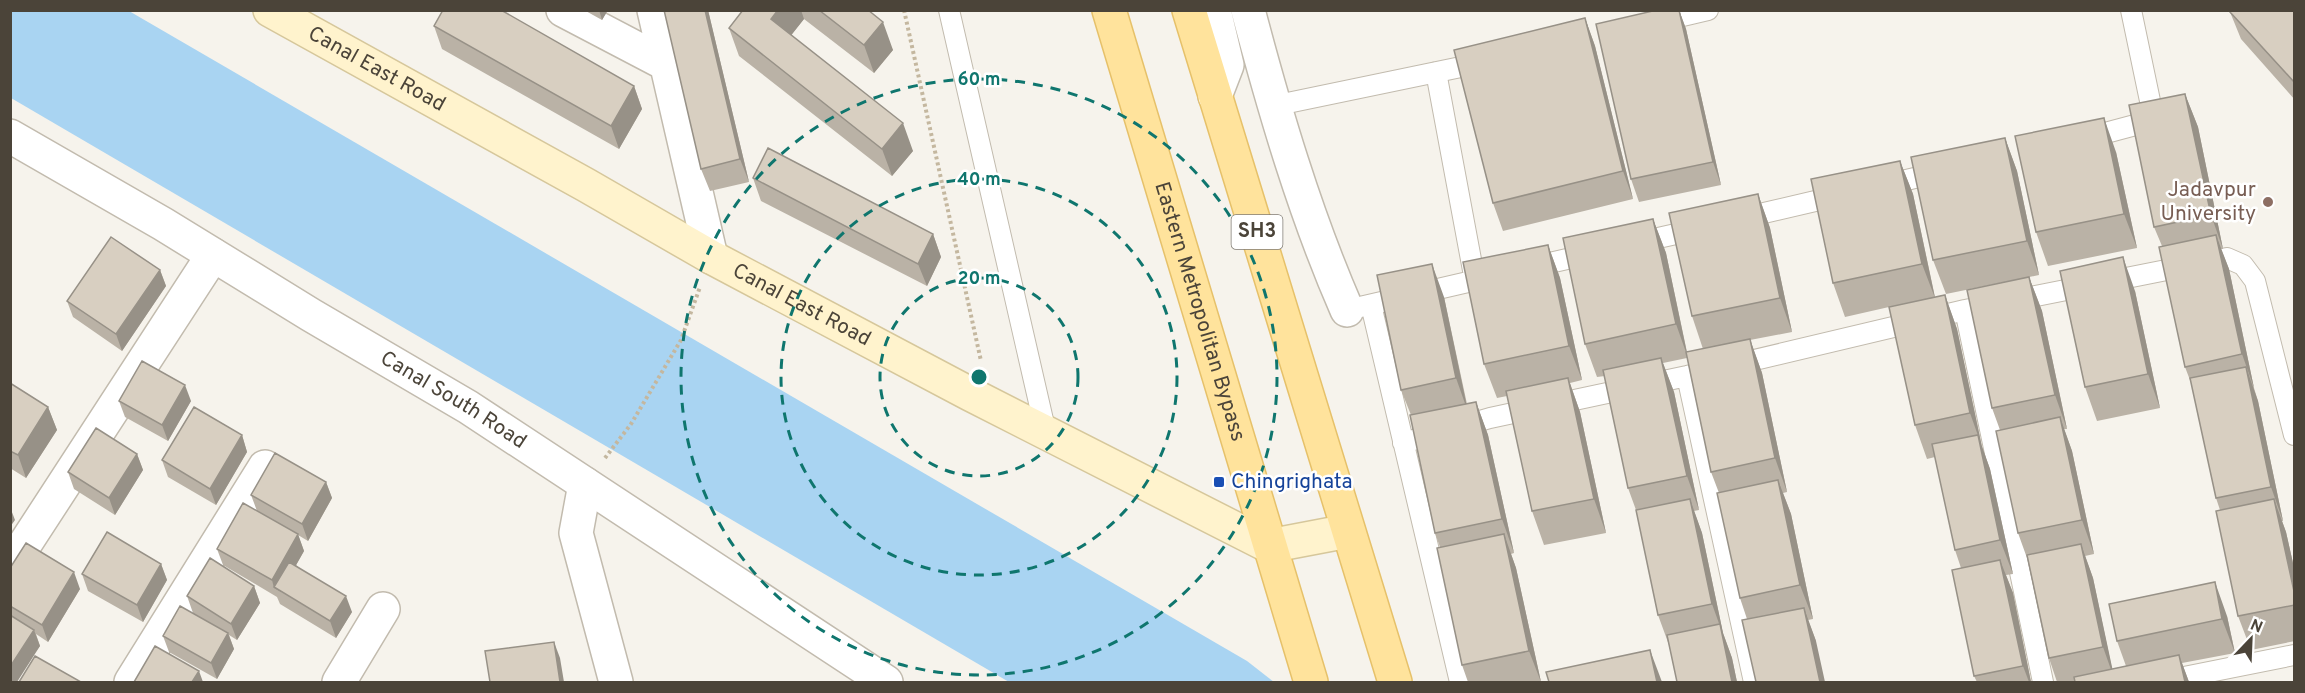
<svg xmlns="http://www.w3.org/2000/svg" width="2305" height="693" viewBox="0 0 2305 693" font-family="Overpass,sans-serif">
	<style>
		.water { fill: #a9d4f2 }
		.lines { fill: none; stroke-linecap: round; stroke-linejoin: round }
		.service-casing { stroke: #c2bbae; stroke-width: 22 }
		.minor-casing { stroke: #c2bbae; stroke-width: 36 }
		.tertiary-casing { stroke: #c2bbae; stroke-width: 36 }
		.secondary-casing { stroke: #d6c79b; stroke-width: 36 }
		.primary-casing { stroke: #e6c16a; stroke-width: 36 }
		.path { stroke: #c4b79f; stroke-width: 4; stroke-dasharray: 3 3; stroke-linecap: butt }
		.service { stroke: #fff; stroke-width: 20 }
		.minor { stroke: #fff; stroke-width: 33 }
		.tertiary { stroke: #fff; stroke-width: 33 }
		.secondary { stroke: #fff3cd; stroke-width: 33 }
		.primary { stroke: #ffe39c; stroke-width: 33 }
		.wall { fill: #bab2a6 }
		.shaded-wall { fill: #979187 }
		.building { fill: #d8cfc1; stroke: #979187; stroke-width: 1.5 }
		.ring { fill: none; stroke: #0f766e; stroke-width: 3; stroke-dasharray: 10 8 }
		.education-dot { fill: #8d6e63; stroke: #fff; stroke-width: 2 }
		.transit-dot { fill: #1a4fb4; stroke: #fff; stroke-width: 2 }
		.labels { text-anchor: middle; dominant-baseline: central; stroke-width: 5; stroke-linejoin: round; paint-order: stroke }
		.shield { fill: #fff; stroke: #817c74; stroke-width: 1.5 }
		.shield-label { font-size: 20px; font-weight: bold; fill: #4b4439 }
		.street-label { font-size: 21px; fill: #4b4439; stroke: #fff }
		.education-label { font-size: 21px; fill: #785e54; stroke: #fff; text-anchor: end }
		.transit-label { font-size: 21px; fill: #164399; stroke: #fff; text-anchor: start }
		.centre { fill: #0f766e; stroke: #fff; stroke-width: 3 }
		.ring-label { font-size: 18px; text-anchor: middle; font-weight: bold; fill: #0f766e; stroke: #fff; stroke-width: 5; stroke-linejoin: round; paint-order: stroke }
	</style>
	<rect width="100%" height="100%" fill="#f6f3ec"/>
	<path class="water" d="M11,10l118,1 1118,650 27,21h-265l-998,-584z"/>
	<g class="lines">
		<g class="service-casing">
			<path id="service" d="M949,10l97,423
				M1657,22l51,-12
				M1436,72l39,209
				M1273,106l212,-44
				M2083,139l71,-19 -23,-110
				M1881,186l59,-14
				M1738,219l103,-24
				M1636,243l62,-14
				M1528,268l65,-15
				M1371,305l89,377
				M1347,310l147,-34
				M1965,310l78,372
				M1687,376l67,306
				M1403,443l87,-25 197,-42 278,-66 262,-52 16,7 12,16 39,154
				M2159,682l135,-27"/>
		</g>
		<g class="minor-casing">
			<path id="minor" d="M563,10l105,55
				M654,10l57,247
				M1214,10l13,55 -12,31
				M1248,10c27,102 57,204 99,300
				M585,484l-9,49 40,149
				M10,567l203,-312
				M131,682l134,-215
				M339,682l44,-73"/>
		</g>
		<g class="tertiary-casing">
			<g id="tertiary">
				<path id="s1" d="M10,136l153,88 148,91 157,92 418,275"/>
			</g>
		</g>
		<g class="secondary-casing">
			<g id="secondary">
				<path id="s2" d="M270,10l316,175 125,72 259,137 299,152 79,-15"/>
			</g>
		</g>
		<g class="primary-casing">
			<g id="primary">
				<path id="s3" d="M1109,10l202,672"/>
				<path d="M1189,10l206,672"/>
			</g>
		</g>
		<path class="path" d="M904,10l77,351
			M605,458l26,-34 50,-84 19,-53"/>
		<use href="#service" class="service"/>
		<use href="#minor" class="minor"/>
		<use href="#tertiary" class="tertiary"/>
		<use href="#secondary" class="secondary"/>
		<use href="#primary" class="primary"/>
	</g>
	<path class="wall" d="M584,10h24l-6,10z
		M664,10h44l41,172 -39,9 -9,-22z
		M743,10h125l25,40 -19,23 -70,-54 -13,16 122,116 -21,25 -153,-120 -10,-28z
		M1657,10h22l7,19 35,156 -82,17 -8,-23z
		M2295,10v90l-54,-61 -11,-27z
		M1585,18l10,28 38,153 -130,32 -10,-28z
		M434,26l200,60 8,23 -23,40 -177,-100z
		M2185,94l13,33 25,122h-2l8,20 25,119 4,13 25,120h-1l4,11 9,40v69l-44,9 -13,-34 -18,-106 -4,-12 -23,-110 -8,-21 -23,-121 -8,-19z
		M2005,138l12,33 22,104 -93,19 -13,-34z
		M2116,152l21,96 -89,18 -12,-34z
		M1900,161l13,33 22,103 10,-2 12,34 25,118 8,22 23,105 -7,1 7,18 18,89h-54l-3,-6 -13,-108 -6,-18 -20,-93 -8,2 -12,-34 -26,-118 -44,10 -12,-34z
		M753,178l180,56 8,23 -14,29 -166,-85z
		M1758,194l12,34 22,104 -42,8 12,33 25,119 -4,1 8,21 22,105 -5,1 8,21 -69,-22 -7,-21 -21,-105 -8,-21 -24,-114 -24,5 11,29 25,118 -5,1 8,22 21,100 9,25 5,24h-60l-8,-37 -11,-30 -22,-105 -8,-22 -23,-112 -8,1 -12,-33 68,-125 13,34 21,99 16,-3 -11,-33z
		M1548,245l12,33 22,102 -12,3 10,29 26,121 -62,12 -12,-34 -25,-115 -10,2 -13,-34z
		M160,270l6,16 -44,65 -49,-34 -6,-16z
		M2029,277l13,34 25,118h-3l8,22 22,103 -9,2 8,22 19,91 14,-3 -9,-25 110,-25 8,37 -53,10 7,19h-132l-8,-24 -22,-100 -9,-25 -18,-103 -8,-22z
		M2135,291l25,117 -63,13 -12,-34z
		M1444,297l23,107 9,-2 12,33 26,118 -3,1 5,14 25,114h-73l-6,-17 -22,-118 -5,-14 -24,-118 -10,-25z
		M10,383l38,24 9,23 -31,48 -16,-10z
		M119,401h72l-23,40 -43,-24z
		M242,435l5,17 -31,53 -48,-28 -6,-17z
		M137,454l6,16 -28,45 -41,-26 -6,-17z
		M326,482l6,16 -24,43 -10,-6 6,16 -8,14 56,47 -16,26 -56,-34 -3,-7 -54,-32 -6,-16 40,-38 -6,-16z
		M161,564l6,16 -24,42 -55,-31 -6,-17z
		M10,568l70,21 -32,53 -12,-8 4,12 -30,36z
		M254,586l6,17 -23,37 -8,-5 5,14 -17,30 -48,-27 -6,-16 30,-23 -6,-17z"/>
	<path class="shaded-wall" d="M599,10h9l-6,10z
		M705,10h3l41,172 -9,-23z
		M778,10h23l3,9 -22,28 -11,-28z
		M1679,10l7,19 35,156 -8,-23z
		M1585,18l10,28 38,153 -10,-28z
		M883,22l10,28 -19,23 -10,-28z
		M634,86l8,23 -23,40 -8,-23z
		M2185,94l13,33 25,122 -12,-34z
		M2104,118l12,34 21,96 -13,-34z
		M903,123l10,28 -21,25 -10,-27z
		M2005,138l12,33 22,104 -12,-34z
		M1900,161l13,33 22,104 -13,-34z
		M1758,194l12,34 22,104 -12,-34z
		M1653,219l13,34 22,105 -12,-34z
		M933,234l8,23 -14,29 -9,-22z
		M2216,235l13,34 25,119 -12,-34z
		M1548,245l12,33 22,102 -13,-34z
		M2123,257l12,34 25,117 -12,-34z
		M1432,264l12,33 24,115 -12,-34z
		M160,270l6,16 -44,65 -6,-17z
		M2029,277l13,34 25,118 -12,-34z
		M1945,295l12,34 25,118 -12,-34z
		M1750,339l12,34 25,119 -12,-34z
		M1661,358l13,34 25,118 -12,-34z
		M2246,367l12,34 25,120 -12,-34z
		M1568,378l12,34 26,121 -12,-34z
		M185,385l6,16 -23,40 -6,-16z
		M1476,402l12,33 26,118 -12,-34z
		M48,407l9,23 -31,48 -8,-23z
		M2060,417l12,34 22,103 -12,-34z
		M242,435l5,17 -31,53 -6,-16z
		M1978,435l12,34 23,105 -13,-34z
		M137,454l6,16 -28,45 -6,-17z
		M1778,480l13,34 22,105 -13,-34z
		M326,482l6,16 -24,43 -6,-17z
		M1690,499l12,34 21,100 9,25 5,24h-5l-11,-53 -9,-25z
		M2274,499l12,33 9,40v24z
		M10,507l5,13 -5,7z
		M298,534l6,17 -23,41 -7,-4 -2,-8z
		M1504,534l12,34 25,114 -12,-31z
		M2081,544l12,34 22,103 -12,-34z
		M2000,560l13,33 18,89h-2l-6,-16z
		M161,564l6,16 -24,42 -6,-17z
		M74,572l6,17 -32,53 -6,-17z
		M2215,582l12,34 8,37 -13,-34z
		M254,586l6,17 -23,37 -6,-16z
		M346,596l6,16 -16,26 -6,-17z
		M1804,608l12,33 9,41h-5z
		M34,630l6,16 -23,36h-7v-15z
		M228,633l6,16 -17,30 -6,-16z
		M554,642l6,16 4,24h-4z
		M1650,650l12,32h-5z
		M2179,655l10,27h-4z
		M199,671l4,11h-11z"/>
	<path class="building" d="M443,10h58l133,76 -23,40 -177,-100z
		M664,10h41l35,149 -39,10z
		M743,10h35l-7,9 132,104 -21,26 -153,-121z
		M819,10h49l15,12 -19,23z
		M1657,10h22l34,152 -82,17 -35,-155z
		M2232,10h63v73l-65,-71z
		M1585,18l38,153 -130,32 -39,-153z
		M2185,94l26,121 -57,12 -25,-122z
		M2104,118l20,96 -88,18 -21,-96z
		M2005,138l22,103 -94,19 -22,-103z
		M768,148l165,86 -15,30 -165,-86z
		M1900,161l22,103 -89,19 -22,-104z
		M1758,194l22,104 -88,18 -23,-103z
		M1653,219l23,105 -91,20 -22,-106z
		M2216,235l26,119 -57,13 -26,-120z
		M111,237l49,33 -44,64 -49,-33z
		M1548,245l21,101 -85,18 -21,-102z
		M2123,257l25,117 -63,13 -25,-116z
		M1432,264l24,114 -55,12 -24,-115z
		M2029,277l26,118 -63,13 -25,-118z
		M1945,295l25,118 -55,12 -26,-118z
		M1750,339l25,119 -64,14 -25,-120z
		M1661,358l26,118 -59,12 -25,-118z
		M142,361l43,24 -23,40 -43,-24z
		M2246,367l25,120 -55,11 -26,-120z
		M1568,378l26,121 -62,12 -26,-120z
		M10,383l38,24 -30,48 -8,-4z
		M1476,402l26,117 -67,14 -25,-118z
		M194,407l48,28 -32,54 -48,-29z
		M2060,417l22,103 -64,13 -22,-102z
		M96,428l41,26 -28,44 -41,-26z
		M1978,435l22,105 -45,10 -23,-106z
		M275,453l51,29 -24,42 -51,-29z
		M1778,480l22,105 -60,13 -23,-105z
		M1690,499l22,105 -54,11 -22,-105z
		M2274,499l21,97v9l-57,11 -22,-105z
		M243,503l55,31 -26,46 -55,-31z
		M107,532l54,32 -24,41 -55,-31z
		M1504,534l25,117 -67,14 -25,-117z
		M26,543l48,29 -32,53 -32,-19v-38z
		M2081,544l22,103 -54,11 -22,-103z
		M210,558l44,28 -23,38 -44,-28z
		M2000,560l23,106 -49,10 -22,-106z
		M289,562l57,34 -16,25 -56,-34z
		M2215,582l7,37 -105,22 -8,-37z
		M180,606l48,27 -17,30 -48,-27z
		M1804,608l16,74h-64l-14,-62z
		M10,615l24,15 -24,37z
		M1720,624l12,58h-55l-10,-47z
		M554,642l6,40h-70l-5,-31z
		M155,646l44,25 -7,11h-58z
		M1650,650l7,32h-108l-3,-10z
		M2179,655l6,27h-110l-1,-5z
		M35,656l46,26h-62z"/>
	<g class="ring">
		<circle cx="979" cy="377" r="99"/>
		<circle cx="979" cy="377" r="198"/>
		<circle cx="979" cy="377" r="298"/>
	</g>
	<circle class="education-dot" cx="2268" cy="202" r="6"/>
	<rect class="transit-dot" x="1213" y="476" width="12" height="12" rx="3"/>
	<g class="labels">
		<rect class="shield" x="1231.5" y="215" width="51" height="34" rx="4.5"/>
		<g class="shield-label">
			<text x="1257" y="232">SH3</text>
		</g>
		<g class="street-label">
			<text stroke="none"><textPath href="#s2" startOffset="122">Canal East Road</textPath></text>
			<text stroke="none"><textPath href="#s2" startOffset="608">Canal East Road</textPath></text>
			<text stroke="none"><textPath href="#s3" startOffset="315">Eastern Metropolitan Bypass</textPath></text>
			<text stroke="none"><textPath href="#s1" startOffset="516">Canal South Road</textPath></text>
		</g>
		<g class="education-label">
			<text x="2256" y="190">Jadavpur<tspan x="2256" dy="24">University</tspan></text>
		</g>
		<g class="transit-label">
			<text x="1231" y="482">Chingrighata</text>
		</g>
	</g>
	<circle cx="979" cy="377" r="9" class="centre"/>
	<g class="ring-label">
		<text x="979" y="85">60 m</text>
		<text x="979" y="185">40 m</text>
		<text x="979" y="284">20 m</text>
	</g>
	<rect width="2305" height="693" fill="none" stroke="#4b4439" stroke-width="24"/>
	<g transform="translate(2251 639) rotate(23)" stroke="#ffffff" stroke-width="4.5" paint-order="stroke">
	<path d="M0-4.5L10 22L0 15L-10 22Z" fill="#4b4439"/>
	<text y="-9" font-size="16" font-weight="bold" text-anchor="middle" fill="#4b4439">N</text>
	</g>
</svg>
